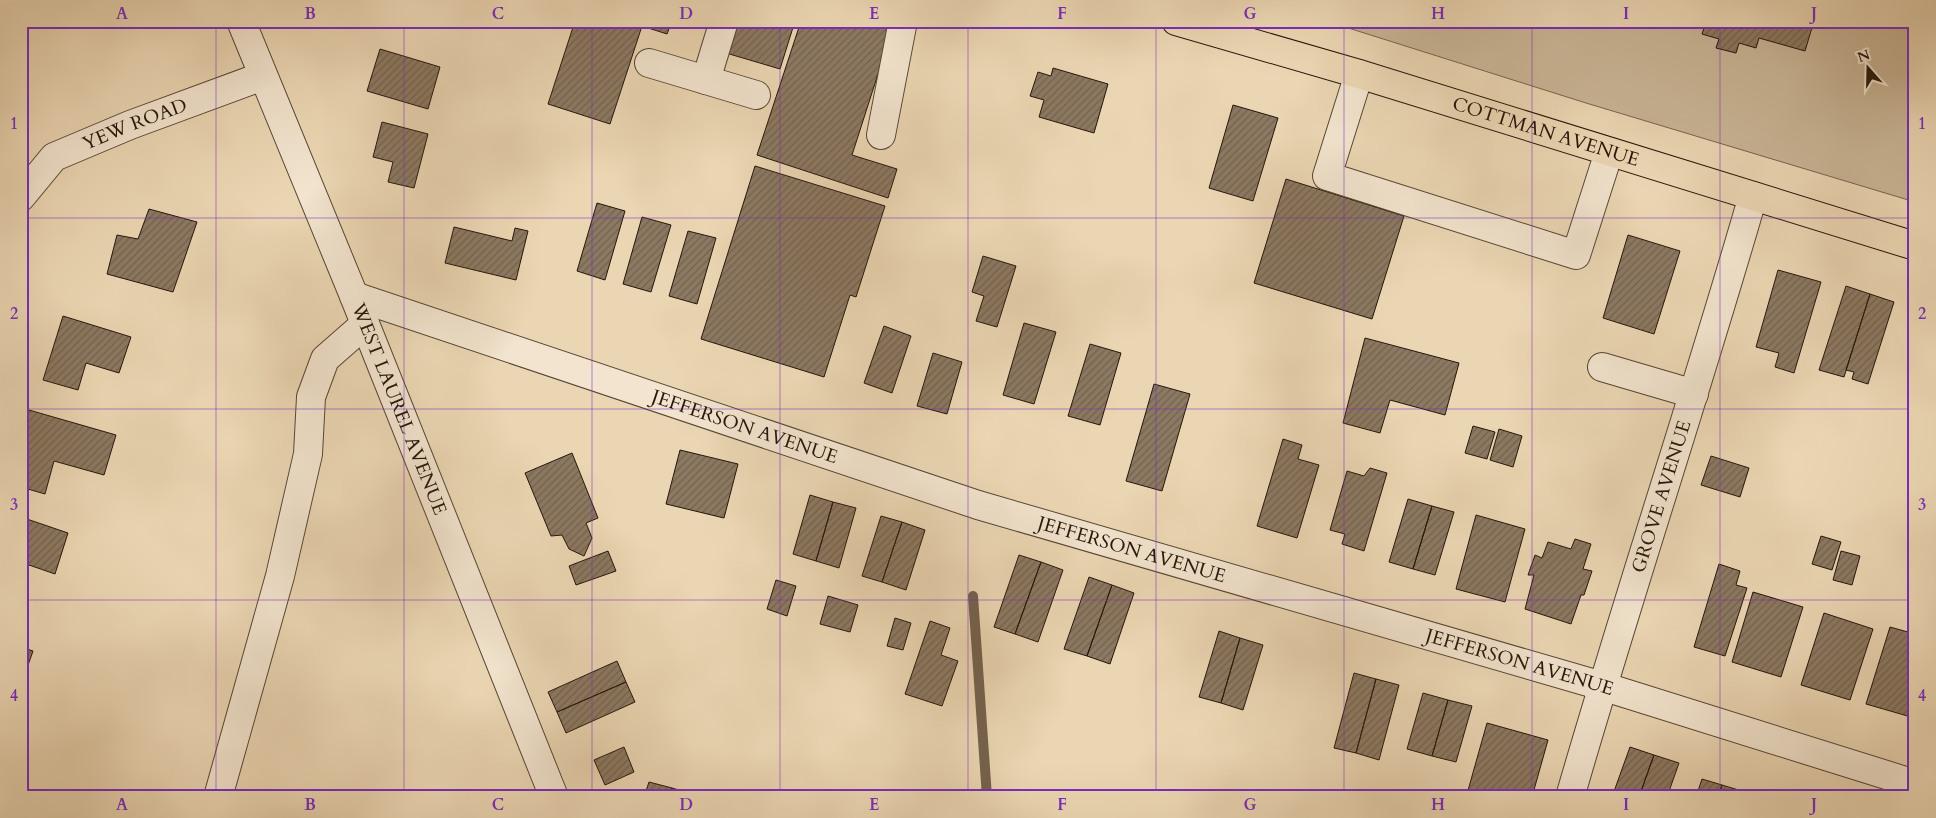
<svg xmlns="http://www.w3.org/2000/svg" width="1936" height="818" viewBox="0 0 1936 818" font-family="Cardo,serif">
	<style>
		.park { fill: #c9b596; stroke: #776550 }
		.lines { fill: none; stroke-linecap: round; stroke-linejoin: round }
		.stream { stroke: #74614d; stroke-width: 10 }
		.building { fill: url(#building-hatch); stroke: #25150a }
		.minor-casing { stroke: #564534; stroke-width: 30 }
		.major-casing { stroke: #25150a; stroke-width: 30 }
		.minor { stroke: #f2e4ce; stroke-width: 28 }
		.major { stroke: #ebd6b3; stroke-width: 28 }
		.grid { fill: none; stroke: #7b2cbf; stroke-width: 1; stroke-opacity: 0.55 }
		.labels { text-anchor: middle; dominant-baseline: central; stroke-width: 4; stroke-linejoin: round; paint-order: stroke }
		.street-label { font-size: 19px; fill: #25150a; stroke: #f2e4ce }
		.neatline { fill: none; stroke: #7b2cbf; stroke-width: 2 }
		.grid-label { font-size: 16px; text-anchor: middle; font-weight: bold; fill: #7b2cbf }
	</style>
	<defs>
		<pattern id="building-hatch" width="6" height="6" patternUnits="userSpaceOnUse" patternTransform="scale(1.25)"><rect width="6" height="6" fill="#8c7962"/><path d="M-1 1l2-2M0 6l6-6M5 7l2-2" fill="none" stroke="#72624f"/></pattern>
	</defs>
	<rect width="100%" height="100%" fill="#ebd6b3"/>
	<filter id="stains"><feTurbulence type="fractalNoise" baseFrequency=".004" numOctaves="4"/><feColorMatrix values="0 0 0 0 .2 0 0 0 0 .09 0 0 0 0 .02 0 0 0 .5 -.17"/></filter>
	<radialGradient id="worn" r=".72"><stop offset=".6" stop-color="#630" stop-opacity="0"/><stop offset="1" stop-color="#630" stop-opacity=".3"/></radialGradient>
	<path class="park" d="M1334,21h581v181l-329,-99 -244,-77z"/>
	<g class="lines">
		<path class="stream" d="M973,596l14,201"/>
	</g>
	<path class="building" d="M575,21h97l-5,13 -25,-8 -32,98 -62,-20z
		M736,21h59l-15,48 -54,-16z
		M801,21h94l-43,134 45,14 -9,29 -131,-43z
		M1704,21h110l-9,30 -46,-13 -3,10 -17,-5 -3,10 -20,-5 3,-9 -17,-5 4,-12z
		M380,49l60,18 -12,42 -61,-18z
		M1053,68l55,16 -14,49 -55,-16 5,-17 -14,-4 8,-24 13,4z
		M1233,105l45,13 -25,83 -44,-13z
		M382,122l46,12 -14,54 -26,-6 5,-20 -20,-5z
		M755,166l130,40 -29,91 -6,-2 -26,82 -123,-38z
		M1286,179l118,37 -32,103 -118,-36z
		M597,203l28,8 -20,69 -28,-9z
		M149,209l48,13 -24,70 -66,-18 10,-39 21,4z
		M642,217l29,8 -20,67 -28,-8z
		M454,227l58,14 3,-13 13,3 -12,49 -71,-17z
		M688,231l28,7 -19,66 -28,-8z
		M1628,235l52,16 -26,83 -51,-16z
		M983,256l33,10 -19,61 -21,-6 8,-25 -12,-4z
		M1778,270l43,12 -27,91 -19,-6 4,-14 -23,-6z
		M1846,286l24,8 -26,83 -25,-7z
		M1870,294l24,8 -26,82 -16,-5 2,-7 -8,-2z
		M63,316l68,21 -12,36 -33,-10 -8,27 -35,-10z
		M1024,323l32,9 -22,72 -31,-9z
		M884,326l27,10 -19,57 -28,-10z
		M1365,338l94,25 -14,52 -55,-15 -10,33 -37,-10z
		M1090,344l31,9 -21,72 -32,-9z
		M933,353l29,9 -15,52 -30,-8z
		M1154,384l36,10 -28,97 -36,-10z
		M29,410l87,25 -12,40 -50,-14 -9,33 -24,-7v-52z
		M1473,426l22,6 -8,27 -22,-6z
		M1499,429l23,7 -9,31 -23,-7z
		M1283,439l19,6 -4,14 21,6 -22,73 -40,-12z
		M680,450l58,14 -14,54 -58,-14z
		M572,453l26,65 -12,5 6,15 -8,18 -15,-7 -7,-14 -11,1 -26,-63z
		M1711,456l38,12 -9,29 -39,-12z
		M1370,468l17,5 -23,78 -22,-7 3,-10 -15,-4 17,-59 17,5z
		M810,495l23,7 -17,59 -23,-7z
		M1408,499l24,7 -19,63 -24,-7z
		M833,502l23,6 -17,60 -23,-7z
		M1432,506l22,6 -19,63 -22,-6z
		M1476,515l49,14 -20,73 -49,-13z
		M881,516l21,6 -20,60 -20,-6z
		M21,517l47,16 -13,41 -26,-9 -8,23z
		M902,522l23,8 -19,60 -24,-8z
		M1821,536l20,6 -9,28 -20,-6z
		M1575,539l16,5 -8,25 9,2 -8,24h-3l-10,29 -46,-15 9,-34h-6l7,-20 7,3 6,-16 23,7z
		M608,551l8,20 -40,14 -7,-19z
		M1841,551l19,5 -8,29 -19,-5z
		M1019,555l22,7 -26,72 -21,-7z
		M1041,562l22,8 -25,72 -23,-8z
		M1719,564l21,7 -4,14 11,3 -22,68 -31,-9z
		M1089,577l23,8 -25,71 -23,-7z
		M776,580l20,6 -9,30 -20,-7z
		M1112,585l22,8 -24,71 -23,-8z
		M1753,592l50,15 -22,70 -49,-15z
		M828,596l30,9 -8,27 -30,-8z
		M1824,613l49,16 -23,71 -49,-15z
		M895,618l16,5 -8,27 -16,-4z
		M930,621l20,7 -9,27 17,6 -16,45 -37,-12z
		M1890,627l25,7v71l-4,12 -45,-13z
		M1219,631l21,7 -19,65 -22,-6z
		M1240,638l23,7 -20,65 -22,-7z
		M21,647l12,4 -12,34z
		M617,661l9,21 -69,30 -9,-20z
		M1354,673l22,6 -20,74 -22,-5z
		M1376,679l23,6 -20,75 -23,-7z
		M626,682l9,20 -69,31 -9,-21z
		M1423,693l25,7 -16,56 -25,-7z
		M1448,700l24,6 -16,56 -24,-6z
		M1487,723l61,17 -16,57h-55l-10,-3z
		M624,747l10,25 -29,13 -11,-25z
		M1630,747l24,8 -15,42h-27z
		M1654,755l25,8 -12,34h-28z
		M1702,779l20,6 -4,12h-22z
		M649,782l23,6 -3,9h-25z
		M1722,785l20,6 -2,6h-22z
		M672,788l21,6 -1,3h-23z
		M1769,791l18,6h-20z"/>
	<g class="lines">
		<g class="minor-casing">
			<g id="minor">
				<path id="s1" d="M241,21l113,275 200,501"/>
				<path d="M649,63l107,32"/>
				<path d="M1359,74l-32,102 249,79 33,-103"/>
				<path d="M706,80l18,-59"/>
				<path d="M881,135l22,-114"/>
				<path id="s2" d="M21,197l33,-40 76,-32 133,-49"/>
				<path id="s3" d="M354,296l624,209 624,181 313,98"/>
				<path d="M1602,367l92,27"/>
				<path d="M218,797l62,-221 28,-122 3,-57 14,-38 40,-35"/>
				<path id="s4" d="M1570,797c58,-201 125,-400 183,-601"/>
			</g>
		</g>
		<g class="major-casing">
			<g id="major">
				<path id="s5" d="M1176,21l183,53 556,172"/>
			</g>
		</g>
		<use href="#minor" class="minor"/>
		<use href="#major" class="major"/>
	</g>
	<path class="grid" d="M216,21v776M404,21v776M592,21v776M780,21v776M968,21v776M1156,21v776M1344,21v776M1532,21v776M1720,21v776M21,218h1894M21,409h1894M21,600h1894"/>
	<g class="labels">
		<g class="street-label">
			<text stroke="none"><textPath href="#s2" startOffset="139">YEW ROAD</textPath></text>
			<text stroke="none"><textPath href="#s5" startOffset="386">COTTMAN AVENUE</textPath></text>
			<text stroke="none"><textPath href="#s1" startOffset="419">WEST LAUREL AVENUE</textPath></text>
			<text stroke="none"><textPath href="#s3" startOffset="412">JEFFERSON AVENUE</textPath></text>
			<text stroke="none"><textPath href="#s4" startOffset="314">GROVE AVENUE</textPath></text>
			<text stroke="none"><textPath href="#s3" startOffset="818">JEFFERSON AVENUE</textPath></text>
			<text stroke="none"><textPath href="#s3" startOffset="1222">JEFFERSON AVENUE</textPath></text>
		</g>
	</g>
	<rect width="1936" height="818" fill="none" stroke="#ebd6b3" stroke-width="55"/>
	<g transform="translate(1868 68) rotate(340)" stroke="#f2e4ce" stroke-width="4" paint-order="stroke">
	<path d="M0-4L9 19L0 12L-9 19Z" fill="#25150a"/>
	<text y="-8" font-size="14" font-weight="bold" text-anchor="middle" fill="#25150a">N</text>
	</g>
	<rect x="28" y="28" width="1880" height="762" class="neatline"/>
	<g class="grid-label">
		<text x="122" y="19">A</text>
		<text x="310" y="19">B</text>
		<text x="498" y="19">C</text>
		<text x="686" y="19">D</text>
		<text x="874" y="19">E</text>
		<text x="1062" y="19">F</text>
		<text x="1250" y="19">G</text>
		<text x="1438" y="19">H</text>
		<text x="1626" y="19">I</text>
		<text x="1814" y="19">J</text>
		<text x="14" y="129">1</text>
		<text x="1922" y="129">1</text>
		<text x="14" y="319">2</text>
		<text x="1922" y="319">2</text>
		<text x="14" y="510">3</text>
		<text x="1922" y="510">3</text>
		<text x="14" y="701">4</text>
		<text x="1922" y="701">4</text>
		<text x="122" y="810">A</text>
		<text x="310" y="810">B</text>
		<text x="498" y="810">C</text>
		<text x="686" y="810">D</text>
		<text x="874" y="810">E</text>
		<text x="1062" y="810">F</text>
		<text x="1250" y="810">G</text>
		<text x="1438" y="810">H</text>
		<text x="1626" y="810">I</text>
		<text x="1814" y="810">J</text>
	</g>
	<rect width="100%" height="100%" filter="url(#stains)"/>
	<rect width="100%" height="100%" fill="url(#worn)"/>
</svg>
